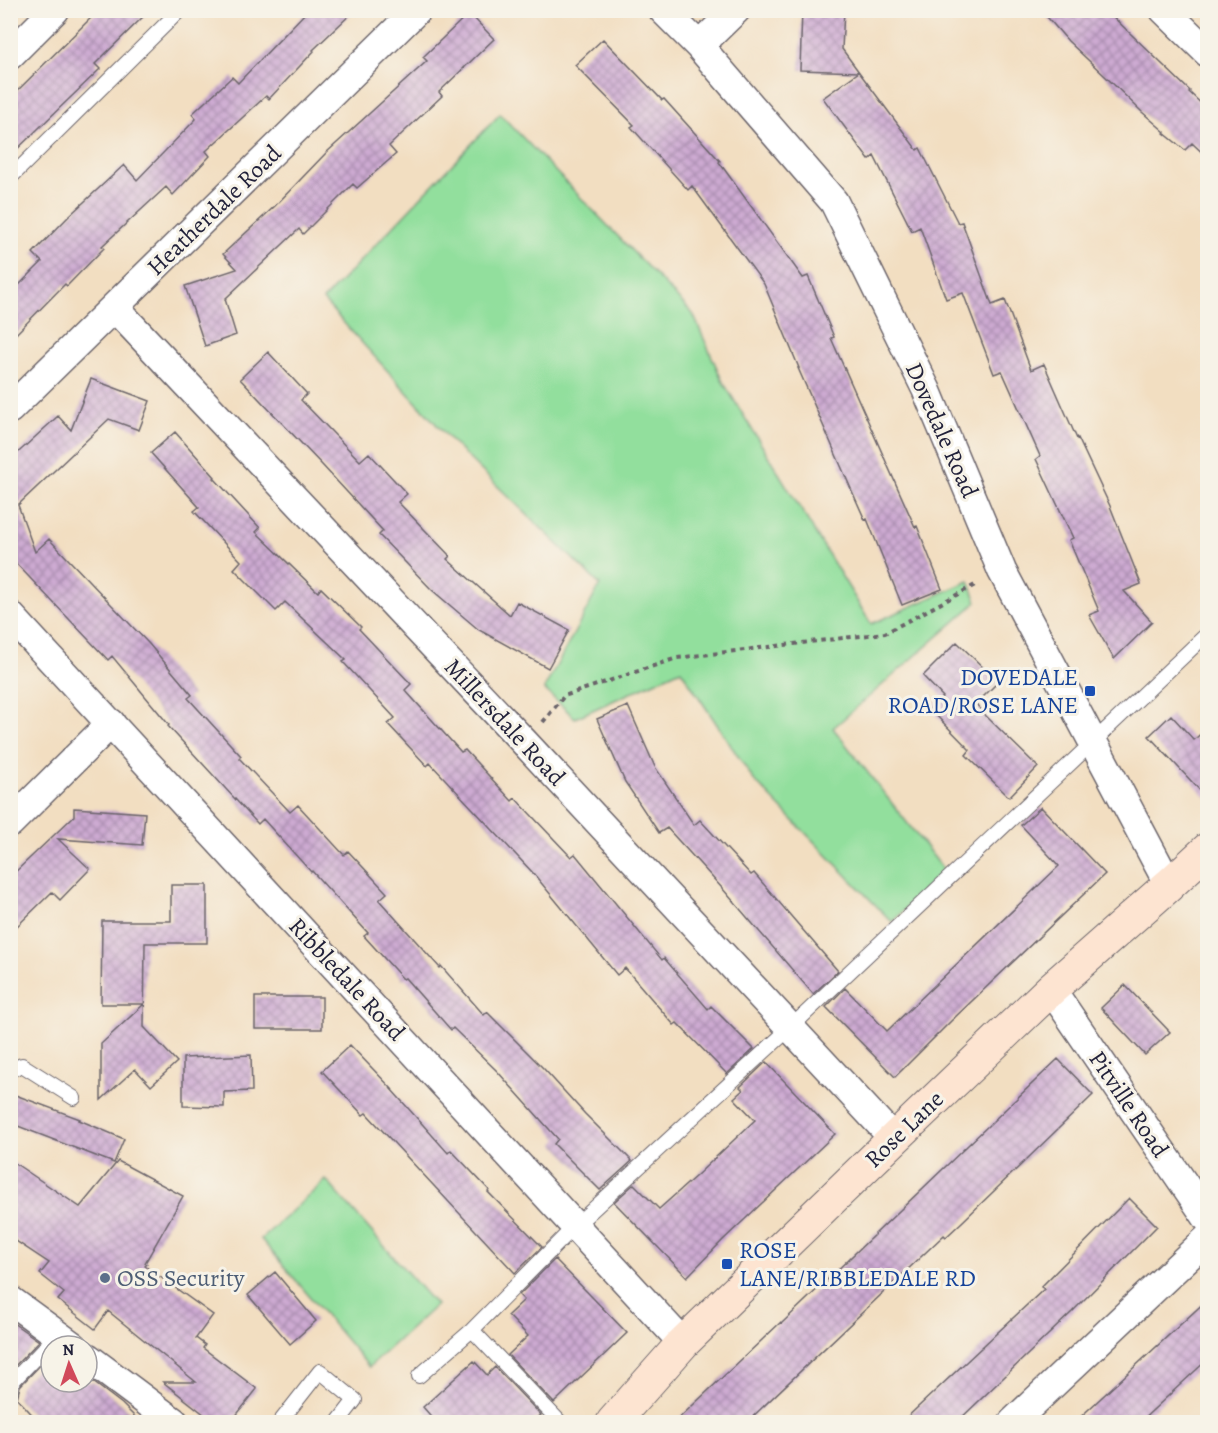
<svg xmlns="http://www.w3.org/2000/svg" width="1218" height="1433" viewBox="0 0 1218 1433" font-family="Alegreya,serif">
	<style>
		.park { fill: #92df9d; stroke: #5a806c; stroke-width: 1.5 }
		.building { fill: url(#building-cross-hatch) }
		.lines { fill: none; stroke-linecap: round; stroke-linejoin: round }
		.lane-casing { stroke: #6b646a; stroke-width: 16 }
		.street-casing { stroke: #6b646a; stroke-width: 31 }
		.secondary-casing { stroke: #6b646a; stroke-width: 35 }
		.path { stroke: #6b646a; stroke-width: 4; stroke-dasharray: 4.5 4.5; stroke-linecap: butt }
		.lane { stroke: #fff; stroke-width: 14 }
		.street { stroke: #fff; stroke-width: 28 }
		.secondary { stroke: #fde4d1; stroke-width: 33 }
		.transit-dot { fill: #1a4fb4; stroke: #f7f3e8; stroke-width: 2 }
		.service-dot { fill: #5c6f8a; stroke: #f7f3e8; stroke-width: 2 }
		.labels { text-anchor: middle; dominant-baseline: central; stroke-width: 6; stroke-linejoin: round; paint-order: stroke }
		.street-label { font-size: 24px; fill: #22223b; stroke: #f7f3e8 }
		.transit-label { font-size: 24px; fill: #164399; stroke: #f7f3e8; text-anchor: end }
		.service-label { font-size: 24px; fill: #4e5e75; stroke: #f7f3e8; text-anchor: start }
	</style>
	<defs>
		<pattern id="building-cross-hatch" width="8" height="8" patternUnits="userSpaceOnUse" patternTransform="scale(1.5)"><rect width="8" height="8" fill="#cdaad2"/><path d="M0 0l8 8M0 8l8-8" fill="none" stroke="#a68aac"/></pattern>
	</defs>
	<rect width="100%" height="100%" fill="#f7f3e8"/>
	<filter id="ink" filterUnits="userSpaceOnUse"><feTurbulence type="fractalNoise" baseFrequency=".0167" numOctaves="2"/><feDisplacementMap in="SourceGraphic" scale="12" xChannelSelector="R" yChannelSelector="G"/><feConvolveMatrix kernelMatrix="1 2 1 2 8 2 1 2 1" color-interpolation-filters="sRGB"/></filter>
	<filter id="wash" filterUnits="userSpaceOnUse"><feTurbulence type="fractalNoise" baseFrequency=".008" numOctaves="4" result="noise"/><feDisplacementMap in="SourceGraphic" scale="24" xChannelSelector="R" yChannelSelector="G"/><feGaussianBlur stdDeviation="1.35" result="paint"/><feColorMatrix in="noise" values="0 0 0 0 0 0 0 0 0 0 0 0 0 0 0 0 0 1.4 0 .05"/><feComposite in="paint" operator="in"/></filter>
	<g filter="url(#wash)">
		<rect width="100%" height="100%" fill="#f2dec1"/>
		<path class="park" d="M500,114l193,200 30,68 148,242 98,-43 8,21 -144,126 111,142 -52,52 -139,-143 -72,-109 -106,48 -31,-29 56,-104 -143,-138 -134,-147z
			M326,1180l110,125 -67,62 -108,-128z"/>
		<g id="blocks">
			<path class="building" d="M99,10h51l-55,54 5,5 -90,87v-58z
				M308,10h47l-42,40 1,1 -45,48 -3,-3 -60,55 4,5 -37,39 -7,-8 -64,59 2,2 -37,38 -2,-2 -55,56v-46l32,-32 -9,-9 37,-38 54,-50 13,15 59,-61 -4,-5 40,-37 6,6z
				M802,10h42l-2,39 17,23 -59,-2z
				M1041,10h65l84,81 -1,1 19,18v48l-16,-15 -7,7 -21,-17 1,-1 -23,-20 -37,-36 -37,-35z
				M469,13l25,26 -55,53 3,4 -53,50 7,8 -39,34 -4,-4 -50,50 -4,-5 -74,70 11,36 -31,11 -20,-60 52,-17 -14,-15 52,-48 51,-53 101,-92 -4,-4z
				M603,39l59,61 2,-1 56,62 -1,1 84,116 5,-2 26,61 -3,1 84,189 2,-1 25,63 -40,16 -35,-86 -2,1 -17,-38 -50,-114h1l-35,-84 -72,-98 -4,4 -57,-63 3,-2 -59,-60z
				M859,72l58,78 3,-2 38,75 4,-1 30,83 13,-5 26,70 13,-6 33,75 1,-1 32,68 31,78 -17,7 28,31 -38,37 -25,-44 10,-4 -30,-71 4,-2 -37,-79 4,-3 -38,-85 -8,3 -31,-81 -17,6 -26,-72 -8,4 -38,-75 -5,4 -46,-62z
				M268,352l39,42 -6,6 59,61 9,-8 38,41 -9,8 52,54 -3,3 63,56 7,-13 52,28 -21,38 -69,-38 -47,-40 -53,-55 4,-4 -60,-65 -83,-87z
				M91,379l59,22 -11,29 -30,-11 -91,86 17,47 14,-13 100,105 43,51 -4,3 53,58 -2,2 51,54 8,-7 46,50 4,-4 39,42 -8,7 61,68 1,-2 43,49 3,-3 57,57 41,45 47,47 -32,29 -46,-46 4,-5 -61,-68 -44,-43 -2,2 -46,-52 -2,1 -19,-21 -20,-22 4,-3 -56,-62 -1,1 -48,-53 -5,5 -90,-98 1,-1 -57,-69 -4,4 -98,-103v-97l48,-44 13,14z
				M175,432l40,45 -1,1 46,50 -4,4 62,60 3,-4 40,39 -2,2 52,55 -6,6 56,62 4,-2 47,51 3,-3 56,59 4,-3 87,106 2,-2 44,51 3,-3 43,43 -27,25 -50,-51 -3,2 -49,-57 -8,7 -84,-102 -103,-110 -3,3 -39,-42 7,-6 -52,-56 3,-2 -61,-58 -9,9 -42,-42 7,-8 -47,-50 5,-4 -48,-54z
				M957,642l41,40 -22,22 8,9h-1l55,54 -29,30 -43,-42 4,-5 -40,-41 13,-12 -20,-21z
				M628,706l27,61 39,58 6,-5 51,55 3,-2 84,98 -25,23 -91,-106 -55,-60 -8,5 -34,-51 -28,-63z
				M1171,715l23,25 14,-13v72l-59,-63z
				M1041,807l64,67 -154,147 -56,56 -69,-70 19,-19 42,43 172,-165 -38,-41z
				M74,808l71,5 -3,32 -84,-6 32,30 -30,31 -8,-8 -42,41v-56l64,-61z
				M171,885h36v58h-62l-1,84 33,35 -26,24 -16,-17 -34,31v-56l43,-40h-43l1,-83h69z
				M1125,985l45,47 -25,23 -44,-47z
				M255,997h67v32h-67z
				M350,1045l42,44h-1l57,64 3,-3 38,40 -1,2 54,55 -27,26 -149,-160 -3,2 -41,-44z
				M251,1055l1,36 -28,1v15l-41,-1v-48z
				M1058,1059l35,36 -131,127 -16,15 -2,-2 -197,187h-72l106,-100 1,1z
				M766,1062l69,72 -112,106 -36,37 -73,-75 20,-18 25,25 37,-33 59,-56 -21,-22 9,-8 -3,-3z
				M10,1093l70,26 -1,1 45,19 -10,24 -104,-40z
				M10,1160l70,47 38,-46 65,35 -38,67 2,1 -2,2 68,49 -17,23 9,7 -2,3 54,41 -26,33h-17l-51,-40h33l-88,-71 -13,18 -37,-29 6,-7 -24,-19 9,-11 -39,-26z
				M1129,1198l28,28 -85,86 -115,110h-55l142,-133 -3,-2z
				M555,1259l72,74 -73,70 -46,-48 20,-19 -20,-21 16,-15 -5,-5z
				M275,1272l41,49 -26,23 -42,-49z
				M1208,1299v60l-68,63h-65z
				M10,1321l29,20 -29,30z
				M51,1354v28h42l29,22 18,18h-101l-22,-24 3,-12z
				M474,1361l13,14 8,-8 46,48 -9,7h-96l-13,-15z"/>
		</g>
	</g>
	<g filter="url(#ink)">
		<use href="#blocks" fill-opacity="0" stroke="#6b646a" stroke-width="1.5"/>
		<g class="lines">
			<g class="lane-casing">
				<path id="lane" d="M10,178l170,-168
					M10,1070l12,-5 52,33
					M472,1330l88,92
					M419,1376l53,-46 103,-104 215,-198 303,-286 115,-109
					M10,1393l2,-11 46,-48
					M280,1422l40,-51 35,29 -17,22"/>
			</g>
			<g class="street-casing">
				<path id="street" d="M663,10l36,36 135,156 92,187 76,182 167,314
					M1164,10l44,43
					M699,46l37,-36
					M10,55l45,-45
					M114,307l411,436 369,396
					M10,409l407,-399
					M10,615l673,728
					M10,823l101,-100
					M1051,989l157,230
					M10,1300l63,46
					M87,1357l87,65
					M1013,1422l195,-184"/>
			</g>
			<g class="secondary-casing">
				<path id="secondary" d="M613,1422l70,-79 211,-204 157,-150 118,-104 39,-36"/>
			</g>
			<path class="path" d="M543,722l21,-26 113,-38 208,-25 92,-49"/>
			<use href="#lane" class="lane"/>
			<use href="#street" class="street"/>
			<use href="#secondary" class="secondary"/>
		</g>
	</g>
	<g class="transit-dot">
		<rect x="1084" y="685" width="12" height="12" rx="3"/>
		<rect x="721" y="1258" width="12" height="12" rx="3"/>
	</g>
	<circle class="service-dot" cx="105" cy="1278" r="6"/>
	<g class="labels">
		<g class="street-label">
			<text transform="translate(214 210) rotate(-44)">Heatherdale Road</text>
			<text transform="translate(942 430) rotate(66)">Dovedale Road</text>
			<text transform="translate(505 722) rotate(47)">Millersdale Road</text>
			<text transform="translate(347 979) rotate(47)">Ribbledale Road</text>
			<text transform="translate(1129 1104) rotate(56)">Pitville Road</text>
			<text transform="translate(904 1129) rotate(-44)">Rose Lane</text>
		</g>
		<g class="transit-label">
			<text x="1078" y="677">DOVEDALE<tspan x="1078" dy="28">ROAD/ROSE LANE</tspan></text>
			<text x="739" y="1250" text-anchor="start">ROSE<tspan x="739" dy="28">LANE/RIBBLEDALE RD</tspan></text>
		</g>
		<g class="service-label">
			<text x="117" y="1278">OSS Security</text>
		</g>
	</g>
	<rect width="1218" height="1433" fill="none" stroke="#f7f3e8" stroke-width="36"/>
	<g transform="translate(69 1364) rotate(357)"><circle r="28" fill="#f7f3e8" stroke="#a29fa3" stroke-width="1.5"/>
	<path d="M0-4.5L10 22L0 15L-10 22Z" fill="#d1495b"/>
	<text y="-9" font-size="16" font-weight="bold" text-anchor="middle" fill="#22223b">N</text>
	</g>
</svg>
